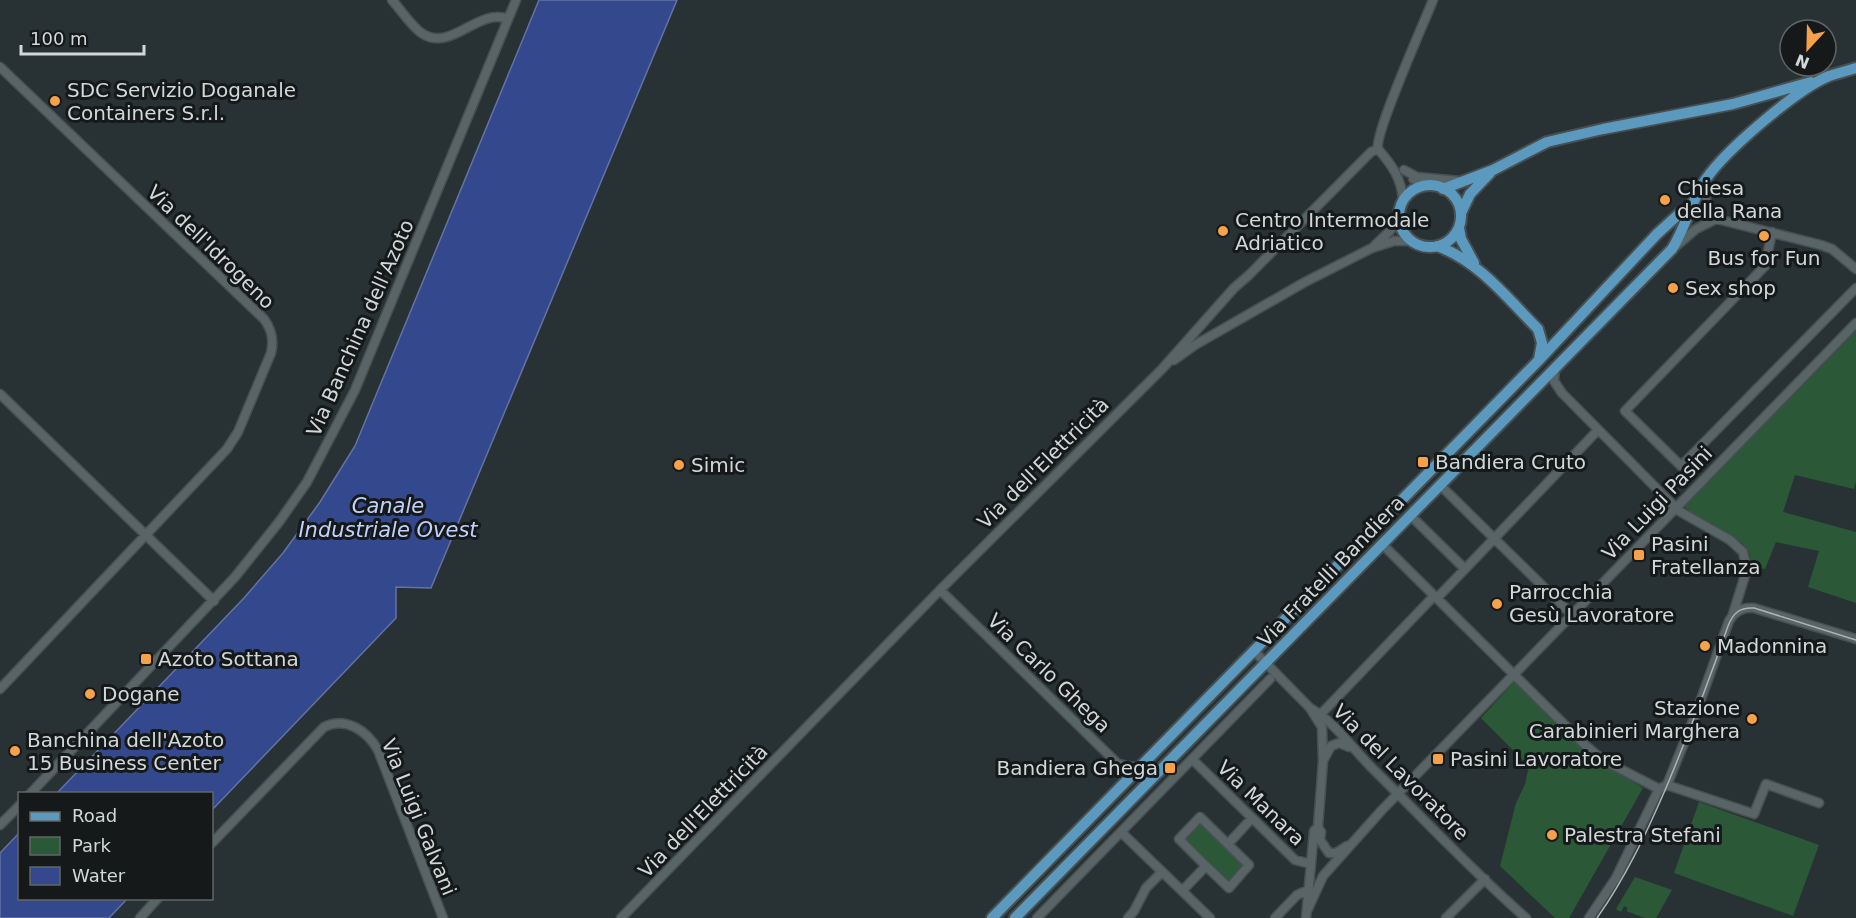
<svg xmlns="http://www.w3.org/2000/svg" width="1856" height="918" viewBox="0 0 1856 918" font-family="'DejaVu Sans',sans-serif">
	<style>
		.green { fill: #2b5938 }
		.water { fill: #34488d; stroke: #6373a4; stroke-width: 1.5 }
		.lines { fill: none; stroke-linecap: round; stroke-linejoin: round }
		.minor-casing { stroke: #474f50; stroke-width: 11 }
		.major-casing { stroke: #474f50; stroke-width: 14 }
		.minor { stroke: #596466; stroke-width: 8 }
		.major { stroke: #5c99be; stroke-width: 10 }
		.tram { stroke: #adb4b5; stroke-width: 1.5 }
		.poi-dot { fill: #f7a149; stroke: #15191a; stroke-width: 2 }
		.labels { text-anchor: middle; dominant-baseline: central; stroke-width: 6; stroke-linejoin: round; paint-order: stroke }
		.poi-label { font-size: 20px; fill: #d2d8d9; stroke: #15191a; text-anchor: start }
		.street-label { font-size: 20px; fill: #d2d8d9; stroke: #15191a }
		.water-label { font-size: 21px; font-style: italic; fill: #c1d1f9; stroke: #15191a }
	</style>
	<rect width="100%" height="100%" fill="#283234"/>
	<path class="green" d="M1856,331v150l-2,8 -59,-14 -12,37 73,20v71l-48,-16 11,-36 -43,-9 -11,27 -14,-2 -2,-15 -7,-9 -42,-24 -18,-14z
		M1515,681l84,80 44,27 -74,130h-14l-55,-52 16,-63 9,-19 4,-18 -48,-48z
		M1699,802l120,43 -26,71 -119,-43z
		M1199,822l45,44 -16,16 -45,-43z
		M1635,877l37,13 -16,28h-11l-19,-7 2,-3 -4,-2 -3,6 -5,-3z"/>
	<path class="water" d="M539,0h138l-246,588 -35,-1v31l-184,192v-16l-155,-1 187,-195 39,-45 37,-51 35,-56z
		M19,833l1,65 107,1 -18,19h-109v-65z"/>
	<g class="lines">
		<g class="minor-casing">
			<path id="minor" d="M392,0c9,10 17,23 28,32 30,23 57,-25 88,-13
				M0,67l264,252c8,11 10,21 7,34l-33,79 -11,17 -227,240
				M1378,149c-4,-15 46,-126 55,-149
				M1378,149c14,16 24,30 25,52
				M1404,170l13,7 43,4
				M1707,178c-2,19 -4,26 11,39
				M1413,179l13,7
				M1689,212l132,33 11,4 24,20
				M1772,232l-7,34 -140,145 56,55 175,-178
				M1375,245l14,-13 10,-14
				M1675,247l21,-18 22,-11
				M1174,360l21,-15 110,-63 67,-34 22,-7h17
				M1555,368l-1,13 8,12 117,118 51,29 13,12 4,17 -14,45
				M0,394l214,207
				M1440,485l131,129
				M1410,515l55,54 -28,29
				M1382,544l203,201 18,15 56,29
				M1465,569l133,-139
				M940,590l177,173 9,3 15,1
				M1253,650l57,58c25,14 42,40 62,60 51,50 100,103 154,150
				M1321,714l113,-118
				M1192,759l103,101 16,4
				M1324,759l7,-13 8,-3 10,4
				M1667,785l29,-72 33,-92c6,-10 13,-14 25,-13l102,31
				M30,794l205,-217 44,-55 28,-40 48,-92 161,-390
				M0,825l20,-20
				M1318,827l3,5 -1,8 9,13h7l11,-7
				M1121,832l89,86
				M212,843l112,-116c22,-11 43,4 54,23l65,168
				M1228,844l24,-26
				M1182,891l24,-25 23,22 20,-23 -49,-48 -21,22 27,27
				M1307,911l16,-35 58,-65 475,-488
				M140,918l18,-20
				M621,918l319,-328 222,-221 72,-81 15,-13 122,-123 7,-3
				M1037,918l233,-239
				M1128,918l6,-7 12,-23 16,-16
				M1275,918l22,-23 11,-5
				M1306,918l8,-87 4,-4 5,-66 -1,-34 -12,-19
				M1446,918l39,-39
				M1589,918l27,-40 43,-89 8,-4 87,29 12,-30 53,19"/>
		</g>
		<g class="major-casing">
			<path id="major" d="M1399 216a31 31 0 1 1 62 0a31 31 0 1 1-62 0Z
				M1443,189l50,-19 54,-28 56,-13 130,-25 78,-22
				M1461,213l9,-19 20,-21
				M1459,228l2,11 13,24
				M1437,246c42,15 71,53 101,83l4,14 -3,16
				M992,918l547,-558 118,-126 23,-21 9,-1
				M1015,918l657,-669c14,-22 19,-49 34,-70 20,-29 91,-90 123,-103 9,-3 18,-5 27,-8"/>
		</g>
		<use href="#minor" class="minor"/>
		<use href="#major" class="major"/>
		<path class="tram" d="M1597,918c29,-41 49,-84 69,-130 22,-53 43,-107 62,-162 5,-13 12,-19 26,-18l102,32"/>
	</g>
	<g class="poi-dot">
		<circle cx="55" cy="101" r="6"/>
		<circle cx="1665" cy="200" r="6"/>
		<circle cx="1223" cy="231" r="6"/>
		<circle cx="1764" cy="236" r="6"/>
		<circle cx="1673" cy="288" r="6"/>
		<rect x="1417" y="456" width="12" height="12" rx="3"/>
		<circle cx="679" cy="465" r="6"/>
		<rect x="1633" y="549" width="12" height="12" rx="3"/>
		<circle cx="1497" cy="604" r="6"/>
		<circle cx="1705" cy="646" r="6"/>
		<rect x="140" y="653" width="12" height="12" rx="3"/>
		<circle cx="90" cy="694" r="6"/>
		<circle cx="1752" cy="719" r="6"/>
		<circle cx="15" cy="751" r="6"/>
		<rect x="1432" y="753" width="12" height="12" rx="3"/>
		<rect x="1164" y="762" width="12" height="12" rx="3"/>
		<circle cx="1552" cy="835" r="6"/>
	</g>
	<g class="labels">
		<g class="poi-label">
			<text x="67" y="90">SDC Servizio Doganale<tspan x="67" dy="23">Containers S.r.l.</tspan></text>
			<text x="1677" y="188">Chiesa<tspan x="1677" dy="23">della Rana</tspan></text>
			<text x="1235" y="220">Centro Intermodale<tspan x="1235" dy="23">Adriatico</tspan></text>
			<text x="1764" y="258" text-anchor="middle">Bus for Fun</text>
			<text x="1685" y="288">Sex shop</text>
			<text x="1435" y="462">Bandiera Cruto</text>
			<text x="691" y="465">Simic</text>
			<text x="1651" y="544">Pasini<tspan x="1651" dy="23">Fratellanza</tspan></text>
			<text x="1509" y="592">Parrocchia<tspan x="1509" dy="23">Gesù Lavoratore</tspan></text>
			<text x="1717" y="646">Madonnina</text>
			<text x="158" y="659">Azoto Sottana</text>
			<text x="102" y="694">Dogane</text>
			<text x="1740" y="708" text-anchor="end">Stazione<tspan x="1740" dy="23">Carabinieri Marghera</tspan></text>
			<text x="27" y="740">Banchina dell'Azoto<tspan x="27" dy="23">15 Business Center</tspan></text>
			<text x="1450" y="759">Pasini Lavoratore</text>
			<text x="1158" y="768" text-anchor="end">Bandiera Ghega</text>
			<text x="1564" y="835">Palestra Stefani</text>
		</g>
		<g class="street-label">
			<text transform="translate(211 247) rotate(44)">Via dell'Idrogeno</text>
			<text transform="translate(360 328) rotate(-66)">Via Banchina dell'Azoto</text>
			<text transform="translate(1043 463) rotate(-45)">Via dell'Elettricità</text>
			<text transform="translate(1657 503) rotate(-46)">Via Luigi Pasini</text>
			<text transform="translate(1331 571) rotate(-46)">Via Fratelli Bandiera</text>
			<text transform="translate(1049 673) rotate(44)">Via Carlo Ghega</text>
			<text transform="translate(1401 772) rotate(45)">Via del Lavoratore</text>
			<text transform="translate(1261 803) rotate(44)">Via Manara</text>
			<text transform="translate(703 811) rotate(-46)">Via dell'Elettricità</text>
			<text transform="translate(419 817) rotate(68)">Via Luigi Galvani</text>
		</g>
		<g class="water-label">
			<text x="388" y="506">Canale<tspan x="388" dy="24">Industriale Ovest</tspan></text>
		</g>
	</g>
	<rect x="18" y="792" width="195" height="108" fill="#15191a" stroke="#616566" stroke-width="1.5"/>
	<rect x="30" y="812" width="30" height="9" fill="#5c99be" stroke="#616566" stroke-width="1.5"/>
	<text x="72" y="822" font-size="18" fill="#d2d8d9">Road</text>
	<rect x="30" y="837" width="30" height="18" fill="#2b5938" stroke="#616566" stroke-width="1.5"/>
	<text x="72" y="852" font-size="18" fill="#d2d8d9">Park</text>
	<rect x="30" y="867" width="30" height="18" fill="#34488d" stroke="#616566" stroke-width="1.5"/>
	<text x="72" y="882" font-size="18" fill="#d2d8d9">Water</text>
	<g transform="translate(1808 48) rotate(202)"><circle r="28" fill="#15191a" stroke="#616566" stroke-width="1.5"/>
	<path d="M0-4.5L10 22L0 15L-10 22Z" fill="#f7a149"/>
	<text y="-9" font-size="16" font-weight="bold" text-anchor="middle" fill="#d2d8d9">N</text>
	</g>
	<path d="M21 45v9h123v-9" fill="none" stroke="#d2d8d9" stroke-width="3"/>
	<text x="30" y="45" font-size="18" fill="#d2d8d9" stroke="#15191a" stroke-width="4.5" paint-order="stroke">100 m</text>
</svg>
